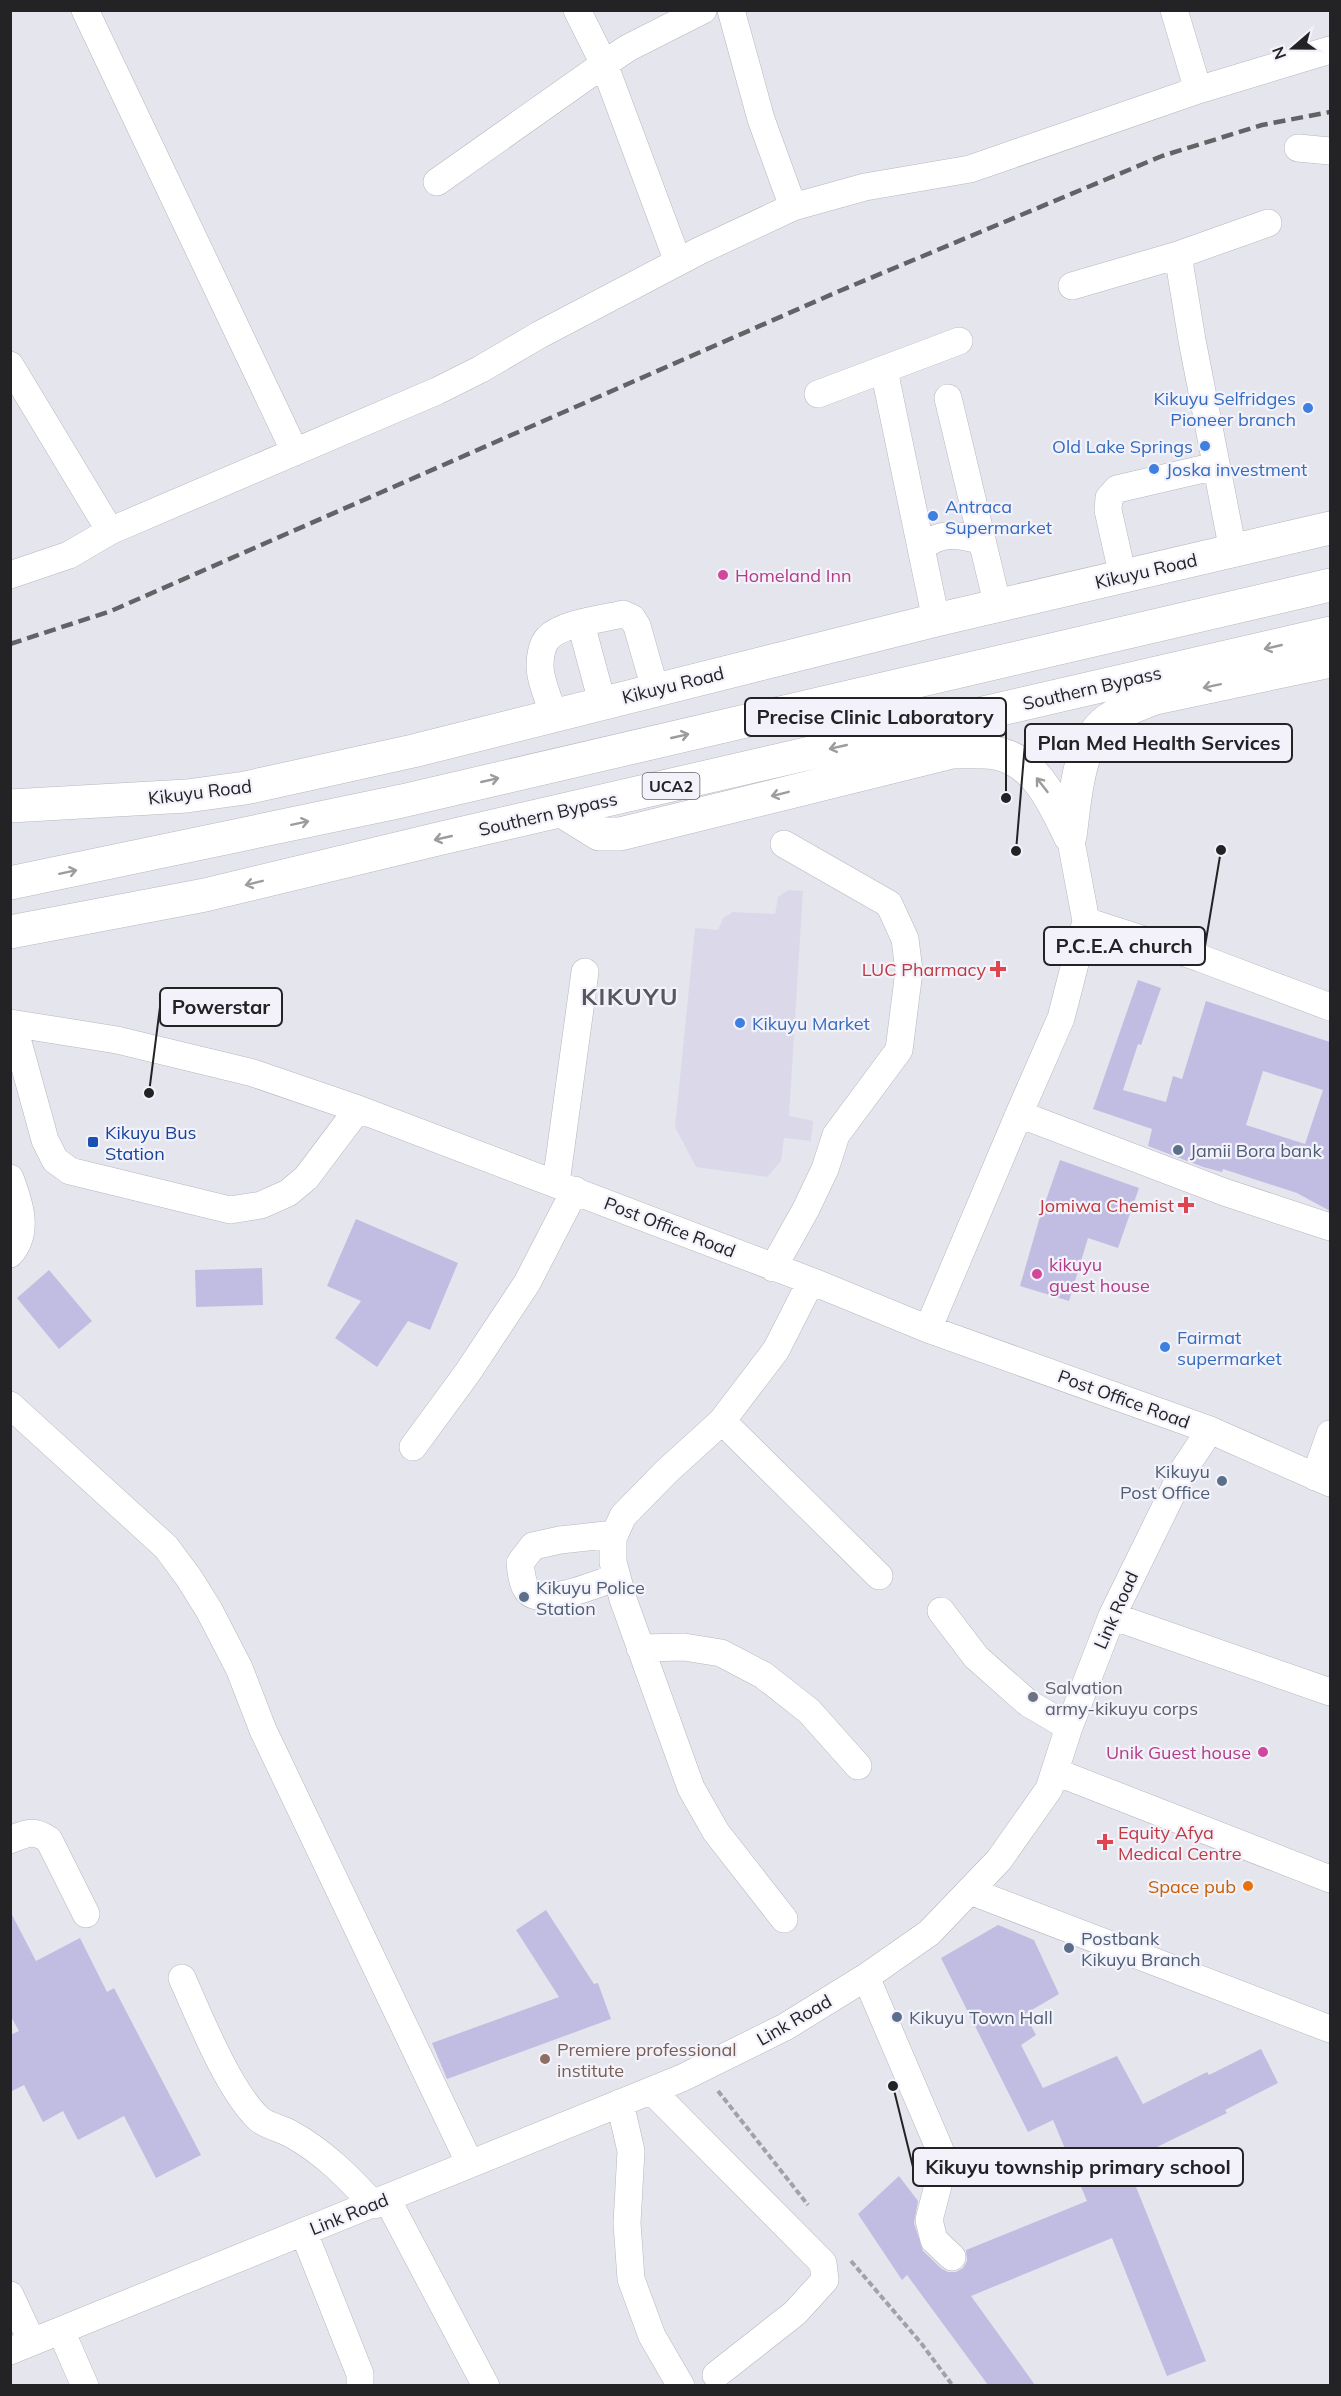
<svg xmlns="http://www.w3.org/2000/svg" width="1341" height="2396" viewBox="0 0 1341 2396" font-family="Mulish,sans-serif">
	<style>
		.built { fill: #dbd9e9 }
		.building { fill: #c1bde2; fill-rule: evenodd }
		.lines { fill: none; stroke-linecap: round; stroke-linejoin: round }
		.minor-casing { stroke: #b7b6bf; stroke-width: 28 }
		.major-casing { stroke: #b7b6bf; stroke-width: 34 }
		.highway-casing { stroke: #b7b6bf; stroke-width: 34 }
		.path { stroke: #a1a1a7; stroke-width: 4; stroke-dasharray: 6 3; stroke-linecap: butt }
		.minor { stroke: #fff; stroke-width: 27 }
		.major { stroke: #fff; stroke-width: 33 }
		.highway { stroke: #fff; stroke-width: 33 }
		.rail { stroke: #636367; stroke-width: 4.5; stroke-dasharray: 12 6; stroke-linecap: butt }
		.oneway { stroke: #9c9c9d }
		.shop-dot { fill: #3f7fe0; stroke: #f3f2fb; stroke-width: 2 }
		.hotel-dot { fill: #d1479c; stroke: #f3f2fb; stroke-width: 2 }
		.health-dot { fill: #e0444e; stroke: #f3f2fb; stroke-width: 2 }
		.transit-dot { fill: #1a4fb4; stroke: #f3f2fb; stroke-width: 2 }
		.service-dot { fill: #5c6f8a; stroke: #f3f2fb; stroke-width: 2 }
		.worship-dot { fill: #6b7280; stroke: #f3f2fb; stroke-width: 2 }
		.food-dot { fill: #e8710a; stroke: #f3f2fb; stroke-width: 2 }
		.education-dot { fill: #8d6e63; stroke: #f3f2fb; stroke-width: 2 }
		.labels { text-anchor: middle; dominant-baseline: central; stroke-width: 4.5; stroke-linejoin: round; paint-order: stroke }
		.shield { fill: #f3f2fb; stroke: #616166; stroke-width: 1.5 }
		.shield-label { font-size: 16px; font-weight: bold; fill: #232326 }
		.shop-label { font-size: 18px; fill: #366cbe; stroke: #f3f2fb; text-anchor: start }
		.street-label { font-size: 18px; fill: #232326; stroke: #f3f2fb }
		.hotel-label { font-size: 18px; fill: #b23c85; stroke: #f3f2fb; text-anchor: start }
		.health-label { font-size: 18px; fill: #be3a42; stroke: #f3f2fb; text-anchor: end }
		.transit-label { font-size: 18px; fill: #164399; stroke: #f3f2fb; text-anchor: start }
		.service-label { font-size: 18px; fill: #4e5e75; stroke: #f3f2fb; text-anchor: start }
		.worship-label { font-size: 18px; fill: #5b616d; stroke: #f3f2fb; text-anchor: start }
		.food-label { font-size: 18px; fill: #c56008; stroke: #f3f2fb; text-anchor: end }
		.education-label { font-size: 18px; fill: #785e54; stroke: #f3f2fb; text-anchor: start }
		.district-label { font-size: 24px; font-weight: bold; letter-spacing: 1.5px; fill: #56565d; stroke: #f3f2fb }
		.leader { fill: none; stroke: #232326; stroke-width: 2 }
		.callout-dot { fill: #232326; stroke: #f3f2fb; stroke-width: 2 }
		.callout { fill: #f3f2fb; stroke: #232326; stroke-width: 2 }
		.callout-label { font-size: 20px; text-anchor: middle; font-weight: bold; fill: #232326 }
	</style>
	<rect width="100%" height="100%" fill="#e5e5ed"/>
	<path class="built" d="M788,890l15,1 -14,225 24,5 -2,20 -27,-3 -3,23 -14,16 -71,-10 -21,-40 20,-199 23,2 5,-12 10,-6 42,2 3,-17z"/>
	<path class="building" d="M1138,980l23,8 -20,57 -3,-1 -15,46 43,12 7,-26 9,3 24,-78 124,41v169l-33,-18 -74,-24 -1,3 -19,-5 -55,-21 4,-17 -59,-20zM1263,1071l60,19 -18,54 -59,-19z
		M1060,1160l79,28 -21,60 -30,-10 -19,63 -49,-15 19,-66z
		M356,1219l102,44 -28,67 -22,-9 -31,46 -42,-29 26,-37 -34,-15z
		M262,1268l1,37 -67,2 -1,-37z
		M49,1270l43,51 -33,28 -42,-51z
		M546,1910l48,74 4,-1 13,36 -164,60 -15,-36 127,-46 -43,-67z
		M10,1911l26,50 44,-23 27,54 7,-4 87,167 -45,23 -32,-62 -46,24 -15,-29 -20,11 -19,-37 -14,7v-57l9,-4 -9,-16z
		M998,1925l36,15 25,54 -34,20 11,21 -15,10 22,43 74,-32 26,48 64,-32 2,3 52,-26 17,34 -53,27 2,3 -101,49 80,199 -39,15 -55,-138 -141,58 64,89h-47l-81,-110 -5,5 -44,-66 41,-38 19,25 -4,22 9,28 19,18 6,3h8l7,-4 4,-7 -1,-11 121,-49 -34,-81 -25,12 -87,-174z"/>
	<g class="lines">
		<g class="minor-casing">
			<path id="minor" d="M85,10l210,442
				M577,10l27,54 24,-16 75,-38
				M731,10l30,109 32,88
				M1174,10l24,80
				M1298,148l32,3
				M437,182l167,-118 74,198
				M1072,286l106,-31
				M10,365l100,166
				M884,370l52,250
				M818,394l141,-53
				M948,398l50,209
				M921,548c19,-17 38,-14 61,-7
				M1233,551l-41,-211 -14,-85 90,-32
				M10,575l59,-20 41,-24 327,-140 44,-22 58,-34 160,-84 94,-44 72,-20 105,-18 228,-79 132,-40
				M1123,577l-15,-67 1,-12 8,-9 99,-23
				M581,624l21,78
				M554,715c-5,-15 -14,-34 -14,-50 0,-8 2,-21 8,-27 14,-15 55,-19 75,-24l9,4 5,8 18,63
				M1086,921l114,37 130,49
				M10,1023l107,17 136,33 105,36 453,172 117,48 282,101 120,53
				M13,1024l32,116 10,20 15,11 160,39 31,-5 27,-12 18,-15 52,-69
				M1019,1114l205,78 106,35
				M10,1178c9,24 20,54 0,76
				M556,1183l29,-211
				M773,1268l33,-59 19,-40 11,-34 63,-85 10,-79 -4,-32 -16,-35 -105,-60
				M928,1329l91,-215 42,-96 25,-97 -16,-85
				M10,1405l156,142 23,31 20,32 30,58 24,62 207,434
				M722,1421l157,155
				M413,1447l55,-75 59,-89 48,-93
				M1315,1477l15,-43
				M615,1534l-55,6 -27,6 -13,17c1,8 2,20 7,27 13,19 72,-7 90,-13
				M941,1611l35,46 52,46 41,24
				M1112,1616l218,76
				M640,1648l44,-1 37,6 42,22 46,36 49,55
				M1056,1772l274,107
				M10,1840c16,-7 24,-11 39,0l37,74
				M970,1891l360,138
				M784,1919l-68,-87 -25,-44 -68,-189 -10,-37v-24l10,-22 43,-44 56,-51 54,-71 35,-69
				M866,1977l74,173 2,20 -13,50 5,20 18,17
				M182,1978c18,40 46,111 76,140 8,8 23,10 33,16 33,18 58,44 83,71
				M652,2091l171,172 2,17 -30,33 -79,62
				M620,2103l11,48 -4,72 4,56 21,57 29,50
				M387,2199l99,187
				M304,2233l56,141v12
				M10,2295l22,47
				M61,2331l24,55
				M10,2351l672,-273 103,-51 81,-50 63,-44 70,-73 50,-71 20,-62 43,-111 72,-147 26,-39"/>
		</g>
		<g class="major-casing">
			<path id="major" d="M10,806l177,-10 58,-8 168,-37 523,-131 394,-92"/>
		</g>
		<g class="highway-casing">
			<path id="highway" d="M562,811l37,23h21l332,-82c14,0 29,-1 43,1 41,7 59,50 75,83
				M1070,836c5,-34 7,-94 38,-116 14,-10 31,-16 47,-22l175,-37
				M10,883l392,-82 928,-216
				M10,932l195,-37 237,-57 888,-205"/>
		</g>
		<path class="path" d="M718,2091l90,114
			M851,2261l70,82 32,43"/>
		<use href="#minor" class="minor"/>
		<use href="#major" class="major"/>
		<use href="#highway" class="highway"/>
		<path class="rail" d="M10,644l101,-33 726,-319 325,-136 100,-31 68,-13"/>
	</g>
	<defs><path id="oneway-shaft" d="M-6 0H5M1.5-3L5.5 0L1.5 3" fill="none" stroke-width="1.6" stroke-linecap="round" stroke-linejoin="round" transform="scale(1.5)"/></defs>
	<g class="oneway">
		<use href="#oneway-shaft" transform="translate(1273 647) rotate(167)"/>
		<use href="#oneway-shaft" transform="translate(1212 686) rotate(168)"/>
		<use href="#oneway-shaft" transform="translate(680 736) rotate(-13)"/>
		<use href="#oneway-shaft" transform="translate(838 747) rotate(167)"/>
		<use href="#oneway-shaft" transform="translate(490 780) rotate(-13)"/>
		<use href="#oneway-shaft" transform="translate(1042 785) rotate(-128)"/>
		<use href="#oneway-shaft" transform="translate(780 794) rotate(166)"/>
		<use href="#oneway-shaft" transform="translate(300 823) rotate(-12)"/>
		<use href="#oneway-shaft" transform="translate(443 838) rotate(167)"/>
		<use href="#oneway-shaft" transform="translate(68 872) rotate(-12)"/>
		<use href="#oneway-shaft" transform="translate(254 883) rotate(166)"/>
	</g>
	<g class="shop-dot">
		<circle cx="1308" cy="408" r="6"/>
		<circle cx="1205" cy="446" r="6"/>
		<circle cx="1154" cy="469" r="6"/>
		<circle cx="933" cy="516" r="6"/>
		<circle cx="740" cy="1023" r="6"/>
		<circle cx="1165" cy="1347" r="6"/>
	</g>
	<g class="hotel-dot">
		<circle cx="723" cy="575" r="6"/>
		<circle cx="1037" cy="1274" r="6"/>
		<circle cx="1263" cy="1752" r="6"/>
	</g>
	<g class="health-dot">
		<path d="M995 960h6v6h6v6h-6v6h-6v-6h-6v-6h6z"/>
		<path d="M1183 1196h6v6h6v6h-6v6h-6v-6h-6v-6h6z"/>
		<path d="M1102 1833h6v6h6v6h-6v6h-6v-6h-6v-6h6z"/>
	</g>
	<rect class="transit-dot" x="87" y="1136" width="12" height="12" rx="3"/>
	<g class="service-dot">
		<circle cx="1178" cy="1150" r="6"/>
		<circle cx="1222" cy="1481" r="6"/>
		<circle cx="524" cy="1597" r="6"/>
		<circle cx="1069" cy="1948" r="6"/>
		<circle cx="897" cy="2017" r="6"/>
	</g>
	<circle class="worship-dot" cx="1033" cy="1697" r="6"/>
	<circle class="food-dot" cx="1248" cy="1886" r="6"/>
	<circle class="education-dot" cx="545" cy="2059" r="6"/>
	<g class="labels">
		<rect class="shield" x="642.5" y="773" width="57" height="26" rx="4.5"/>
		<g class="shield-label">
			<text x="671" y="786">UCA2</text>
		</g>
		<g class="shop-label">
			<text x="1296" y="398" text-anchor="end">Kikuyu Selfridges<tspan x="1296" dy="21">Pioneer branch</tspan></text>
			<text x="1193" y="446" text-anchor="end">Old Lake Springs</text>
			<text x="1166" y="469">Joska investment</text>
			<text x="945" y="506">Antraca<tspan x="945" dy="21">Supermarket</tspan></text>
			<text x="752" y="1023">Kikuyu Market</text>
			<text x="1177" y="1337">Fairmat<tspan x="1177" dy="21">supermarket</tspan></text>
		</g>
		<g class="street-label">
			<text transform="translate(1146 571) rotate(-13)">Kikuyu Road</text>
			<text transform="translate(673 685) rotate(-14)">Kikuyu Road</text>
			<text transform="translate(1092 688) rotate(-13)">Southern Bypass</text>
			<text transform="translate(200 792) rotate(-7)">Kikuyu Road</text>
			<text transform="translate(548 814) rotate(-13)">Southern Bypass</text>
			<text transform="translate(670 1227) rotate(21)">Post Office Road</text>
			<text transform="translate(1124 1399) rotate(20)">Post Office Road</text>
			<text transform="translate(1116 1610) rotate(-66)">Link Road</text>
			<text transform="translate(794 2020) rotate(-30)">Link Road</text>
			<text transform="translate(349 2214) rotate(-22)">Link Road</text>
		</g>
		<g class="hotel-label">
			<text x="735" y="575">Homeland Inn</text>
			<text x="1049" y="1264">kikuyu<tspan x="1049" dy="21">guest house</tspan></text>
			<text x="1251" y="1752" text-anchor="end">Unik Guest house</text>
		</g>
		<g class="health-label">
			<text x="986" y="969">LUC Pharmacy</text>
			<text x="1174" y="1205">Jomiwa Chemist</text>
			<text x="1118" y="1832" text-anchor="start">Equity Afya<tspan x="1118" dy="21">Medical Centre</tspan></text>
		</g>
		<g class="transit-label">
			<text x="105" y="1132">Kikuyu Bus<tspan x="105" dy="21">Station</tspan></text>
		</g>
		<g class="service-label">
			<text x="1190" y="1150">Jamii Bora bank</text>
			<text x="1210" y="1471" text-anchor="end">Kikuyu<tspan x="1210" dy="21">Post Office</tspan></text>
			<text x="536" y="1587">Kikuyu Police<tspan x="536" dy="21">Station</tspan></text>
			<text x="1081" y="1938">Postbank<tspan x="1081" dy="21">Kikuyu Branch</tspan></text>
			<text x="909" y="2017">Kikuyu Town Hall</text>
		</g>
		<g class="worship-label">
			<text x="1045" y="1687">Salvation<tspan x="1045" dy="21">army-kikuyu corps</tspan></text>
		</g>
		<g class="food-label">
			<text x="1236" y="1886">Space pub</text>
		</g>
		<g class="education-label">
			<text x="557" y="2049">Premiere professional<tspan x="557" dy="21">institute</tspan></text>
		</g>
		<g class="district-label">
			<text x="630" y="996">KIKUYU</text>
		</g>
	</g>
	<path class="leader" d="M1006 798L1006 717M1016 851L1025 743M1221 850L1205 946M149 1093L160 1007M893 2086L913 2167"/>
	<g class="callout-dot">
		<circle cx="1006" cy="798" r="6"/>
		<circle cx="1016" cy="851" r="6"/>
		<circle cx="1221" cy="850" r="6"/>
		<circle cx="149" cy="1093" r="6"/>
		<circle cx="893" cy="2086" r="6"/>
	</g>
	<g class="callout">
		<rect x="745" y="698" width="261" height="38" rx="6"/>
		<rect x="1025" y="724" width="267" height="38" rx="6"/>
		<rect x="1044" y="927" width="161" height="38" rx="6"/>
		<rect x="160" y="988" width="122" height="38" rx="6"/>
		<rect x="913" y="2148" width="330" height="38" rx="6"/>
	</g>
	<g class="callout-label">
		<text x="875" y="724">Precise Clinic Laboratory</text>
		<text x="1159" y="750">Plan Med Health Services</text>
		<text x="1124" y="953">P.C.E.A church</text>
		<text x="221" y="1014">Powerstar</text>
		<text x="1078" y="2174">Kikuyu township primary school</text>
	</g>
	<rect width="1341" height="2396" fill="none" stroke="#232326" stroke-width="24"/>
	<g transform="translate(1293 48) rotate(250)" stroke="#f3f2fb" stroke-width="4.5" paint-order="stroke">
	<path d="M0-4.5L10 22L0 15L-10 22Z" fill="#232326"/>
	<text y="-9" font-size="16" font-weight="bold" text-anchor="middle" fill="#232326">N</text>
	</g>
</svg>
